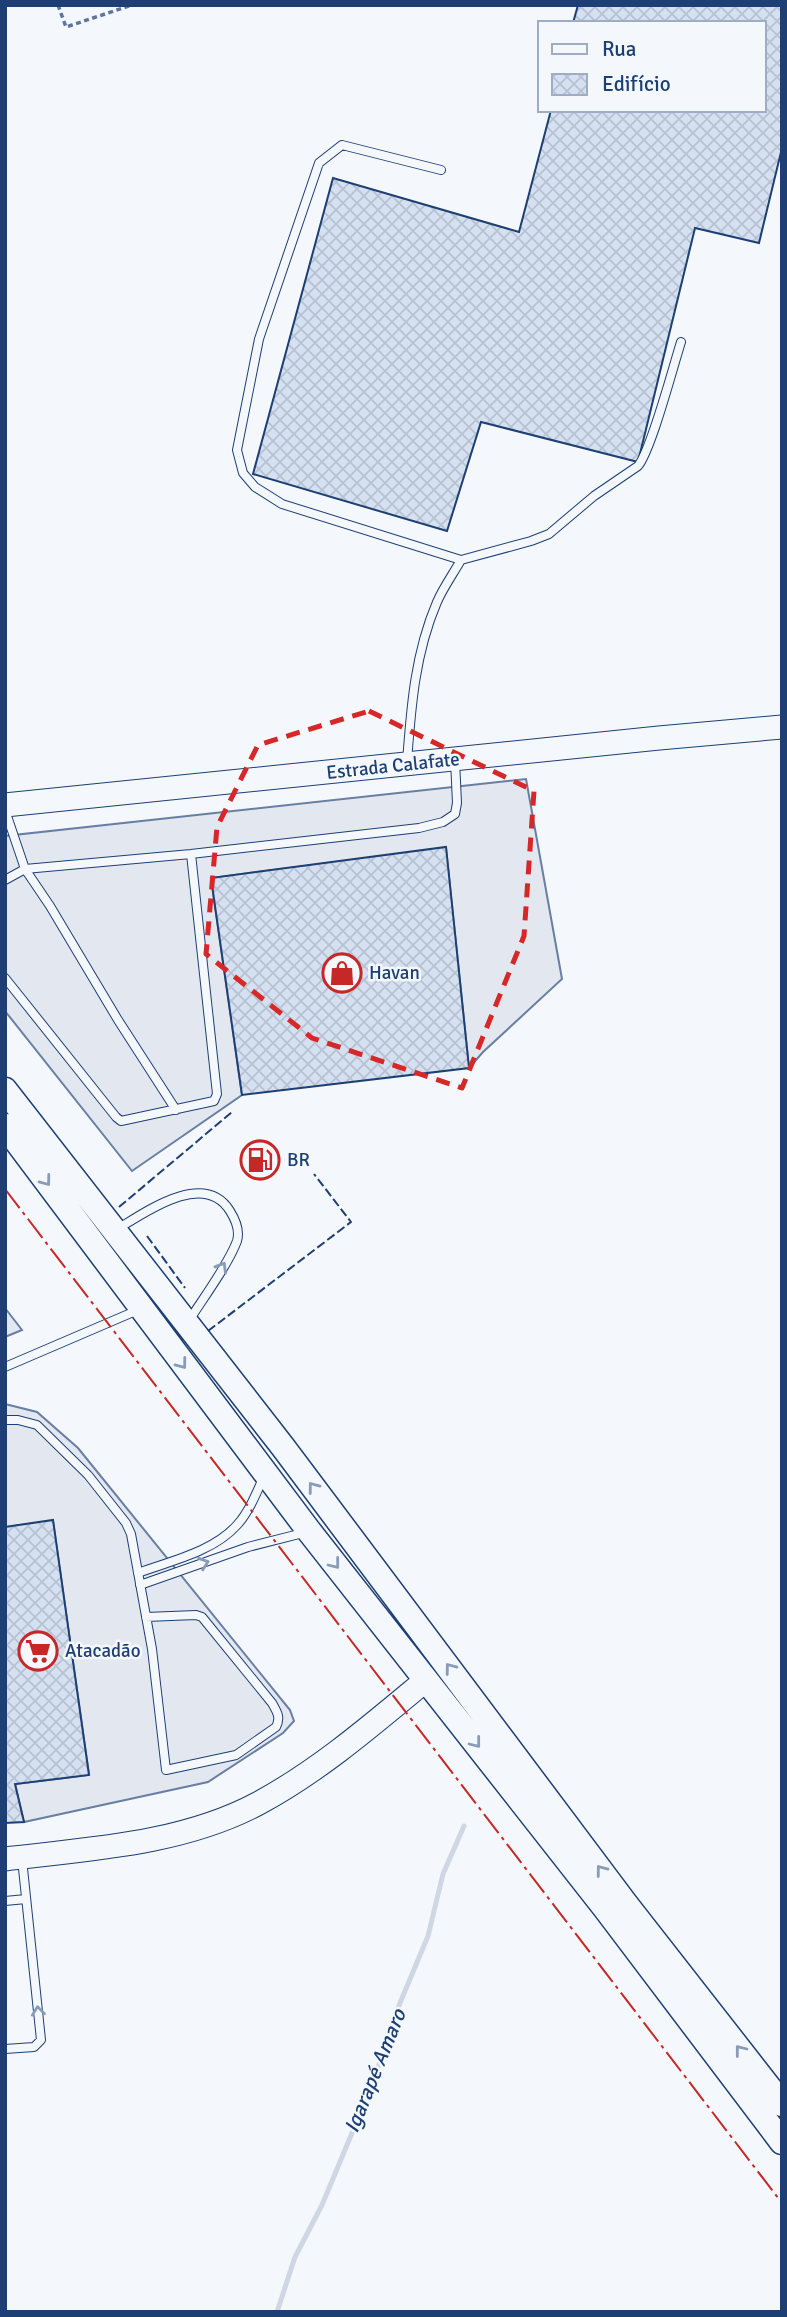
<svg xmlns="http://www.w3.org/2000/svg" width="787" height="2317" viewBox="0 0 787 2317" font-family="Signika,sans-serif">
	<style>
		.parking { fill: #e3e8f0; stroke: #687fa3; stroke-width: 2 }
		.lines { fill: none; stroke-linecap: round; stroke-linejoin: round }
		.stream { stroke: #cfd7e4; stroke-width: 5 }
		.building { fill: url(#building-cross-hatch); stroke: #1d3f73; stroke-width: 2 }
		.lane-casing { stroke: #1d3f73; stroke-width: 10 }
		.secondary-casing { stroke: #1d3f73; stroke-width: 25 }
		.primary-casing { stroke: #1d3f73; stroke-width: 27 }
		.path { stroke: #5e769c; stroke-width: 3.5; stroke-dasharray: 5 3.5; stroke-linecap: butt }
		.lane { stroke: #f4f7fb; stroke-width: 8 }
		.secondary { stroke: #f4f7fb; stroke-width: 23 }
		.primary { stroke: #f4f7fb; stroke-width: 24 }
		.fence { stroke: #1d3f73; stroke-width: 2; stroke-dasharray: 9 3.5; stroke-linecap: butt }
		.power { stroke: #c62828; stroke-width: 2; stroke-dasharray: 24 5 3.5 5; stroke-linecap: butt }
		.oneway { stroke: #889bb7 }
		.marked { fill: none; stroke: #d62828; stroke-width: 5; stroke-dasharray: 14 9; stroke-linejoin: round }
		.labels { text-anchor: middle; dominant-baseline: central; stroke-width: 5; stroke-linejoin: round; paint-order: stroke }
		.street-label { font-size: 19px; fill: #1d3f73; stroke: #f4f7fb }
		.poi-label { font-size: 19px; fill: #1d3f73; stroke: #f4f7fb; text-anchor: start }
		.water-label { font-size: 21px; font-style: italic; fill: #1d3f73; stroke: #f4f7fb }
	</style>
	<defs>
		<pattern id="building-cross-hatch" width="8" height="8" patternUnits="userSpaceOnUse" patternTransform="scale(1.75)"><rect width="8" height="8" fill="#d5e0f0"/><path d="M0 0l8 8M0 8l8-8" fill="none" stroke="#b6c1d1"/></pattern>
	</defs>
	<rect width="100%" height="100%" fill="#f4f7fb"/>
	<path class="parking" d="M526,779l36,200 -79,73 -14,16 -23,-220 -235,30 31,217 -110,76 -127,-160v-175z
		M5,1308l17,22 -17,7z
		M5,1404l32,8 41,36 212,262 4,11 -11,12 -75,49 -184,40 -9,-38 74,-9 -36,-254 -48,6z"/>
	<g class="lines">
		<path class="stream" d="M277,2312l18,-55 27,-52 50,-120 28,-82 28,-67 15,-62 21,-48"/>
	</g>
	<path class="building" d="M578,5h204v143l-23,95 -64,-15 -57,234 -157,-40 -34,109 -194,-57 80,-296 186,54 32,-122h213v-87h-191z
		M446,847l23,221 -227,27 -31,-217z
		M53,1520l36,255 -74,9 9,38 -19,1v-296z"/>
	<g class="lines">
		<g class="lane-casing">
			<path id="lane" d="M441,170l-99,-25 -23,18 -60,176 -22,111 6,23 12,14 27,17 179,56
				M407,762c4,-55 8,-109 30,-160 6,-14 16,-28 24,-42l70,-19 18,-7 45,-38 44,-30c13,-15 35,-99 43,-124
				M5,810l20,59 166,-15 228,-26 24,-6 12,-8 2,-11 -2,-43
				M5,880l20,-11 25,37 68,114 58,90
				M5,978l111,139 5,4 93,-20 3,-7 -26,-240
				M116,1230c28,-17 88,-61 114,-19 5,8 10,20 7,30 -9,24 -33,56 -47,78
				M5,1367l133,-57
				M5,1420h13l19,5 51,50 38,48 5,11 21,115 14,121 70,-15 40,-28c5,-10 1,-15 -4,-24l-70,-86 -6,-2 -50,2
				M138,1573c32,-12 75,-21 99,-48 12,-13 20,-33 27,-49
				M140,1585l108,-38 59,-15
				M5,1901l21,-2
				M5,2049l29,-2 7,-7 -19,-181"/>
		</g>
		<g class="secondary-casing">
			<path id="secondary" d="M5,805l654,-67 123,-11
				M5,1859c85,-10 178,-15 254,-56 61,-33 114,-79 167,-123"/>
		</g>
		<g class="primary-casing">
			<path id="primary" d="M5,1090l278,357 342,456 157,201
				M5,1126l304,405 296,377 177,234"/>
		</g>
		<path class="path" d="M58,5l8,22 66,-22"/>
		<use href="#lane" class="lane"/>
		<use href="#secondary" class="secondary"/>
		<use href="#primary" class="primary"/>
		<path class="fence" d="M119,1207l113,-95
			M147,1236l38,52
			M208,1331l143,-109 -37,-48"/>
		<path class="power" d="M5,1189l777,1014"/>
	</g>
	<defs><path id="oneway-chevron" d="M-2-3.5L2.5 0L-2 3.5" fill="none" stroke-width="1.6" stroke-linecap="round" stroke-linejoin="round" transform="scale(1.75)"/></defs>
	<g class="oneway">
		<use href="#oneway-chevron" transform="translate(46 1181) rotate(53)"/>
		<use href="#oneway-chevron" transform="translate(222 1267) rotate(-59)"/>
		<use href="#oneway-chevron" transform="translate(182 1364) rotate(53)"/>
		<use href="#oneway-chevron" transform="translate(313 1487) rotate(-127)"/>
		<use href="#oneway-chevron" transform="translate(204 1563) rotate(-19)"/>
		<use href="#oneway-chevron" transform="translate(335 1564) rotate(52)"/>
		<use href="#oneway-chevron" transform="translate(450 1668) rotate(-127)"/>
		<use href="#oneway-chevron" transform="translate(476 1743) rotate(52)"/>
		<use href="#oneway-chevron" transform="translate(601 1870) rotate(-127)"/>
		<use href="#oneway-chevron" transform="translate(38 2011) rotate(-96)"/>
		<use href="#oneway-chevron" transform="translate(740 2050) rotate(-128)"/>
	</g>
	<path class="marked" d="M369,711l165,80 -10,145 -62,152 -150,-50 -106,-84 11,-127 41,-82z"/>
	<defs>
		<g id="shop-ring" transform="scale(2.0125)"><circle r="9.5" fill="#f4f7fb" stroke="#c62828" stroke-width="1.5"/><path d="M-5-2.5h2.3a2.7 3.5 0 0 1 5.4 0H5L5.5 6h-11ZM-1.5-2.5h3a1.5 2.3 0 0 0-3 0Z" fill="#c62828"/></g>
		<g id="fuel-ring" transform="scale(2.0125)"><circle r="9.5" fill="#f4f7fb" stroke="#c62828" stroke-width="1.5"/><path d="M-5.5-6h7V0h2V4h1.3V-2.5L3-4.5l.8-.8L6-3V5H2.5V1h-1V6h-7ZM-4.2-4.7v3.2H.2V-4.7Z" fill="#c62828"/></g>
		<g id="supermarket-ring" transform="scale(2.0125)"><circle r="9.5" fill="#f4f7fb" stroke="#c62828" stroke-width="1.5"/><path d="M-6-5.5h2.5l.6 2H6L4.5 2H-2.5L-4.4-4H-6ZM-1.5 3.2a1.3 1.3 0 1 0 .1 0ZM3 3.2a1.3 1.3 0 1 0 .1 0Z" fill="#c62828"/></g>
	</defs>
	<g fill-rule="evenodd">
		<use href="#shop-ring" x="342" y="973"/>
		<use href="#fuel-ring" x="260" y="1160"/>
		<use href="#supermarket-ring" x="38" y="1651"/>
	</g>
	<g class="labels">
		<g class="street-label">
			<text transform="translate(393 766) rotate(-6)">Estrada Calafate</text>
		</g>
		<g class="poi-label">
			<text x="369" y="973">Havan</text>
			<text x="287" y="1160">BR</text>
			<text x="65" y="1651">Atacadão</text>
		</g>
		<g class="water-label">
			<text transform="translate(375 2071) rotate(-68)">Igarapé Amaro</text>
		</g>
	</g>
	<rect width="787" height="2317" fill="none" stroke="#1d3f73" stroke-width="14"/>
	<rect x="538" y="21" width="228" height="91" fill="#f4f7fb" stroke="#9eadc5" stroke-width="2"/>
	<rect x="552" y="44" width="35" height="10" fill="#f4f7fb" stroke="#9eadc5" stroke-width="2"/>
	<text x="602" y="56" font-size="21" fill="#1d3f73">Rua</text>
	<rect x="552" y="74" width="35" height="21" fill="url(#building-cross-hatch)" stroke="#9eadc5" stroke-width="2"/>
	<text x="602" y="91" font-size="21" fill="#1d3f73">Edifício</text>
</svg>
